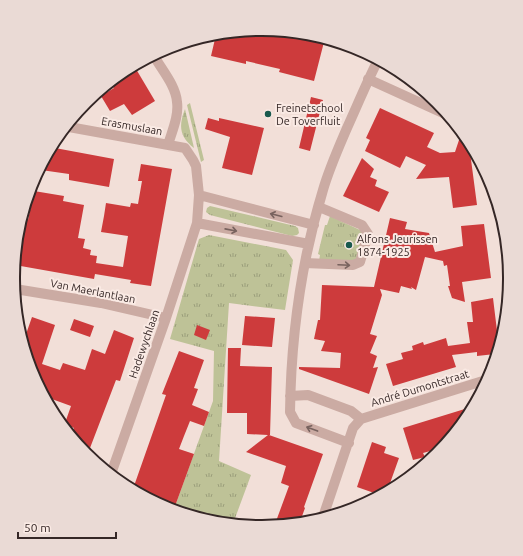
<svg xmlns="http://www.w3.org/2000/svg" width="523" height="556" viewBox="0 0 523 556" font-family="Ubuntu,sans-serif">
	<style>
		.grass { fill: url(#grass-tufts) }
		.building { fill: #cd3b3c }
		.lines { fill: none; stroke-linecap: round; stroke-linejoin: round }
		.minor { stroke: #cbaba3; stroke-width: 10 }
		.oneway { stroke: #78625e }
		.poi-dot { fill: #19594d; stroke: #faeae4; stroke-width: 1.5 }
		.labels { text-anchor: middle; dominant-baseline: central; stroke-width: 4; stroke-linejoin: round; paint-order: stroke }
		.poi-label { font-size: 11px; fill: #352726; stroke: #faeae4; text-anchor: start }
		.street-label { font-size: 11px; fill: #352726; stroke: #faeae4 }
		.rim { fill: none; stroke: #352726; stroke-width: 2 }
	</style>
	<defs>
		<pattern id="grass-tufts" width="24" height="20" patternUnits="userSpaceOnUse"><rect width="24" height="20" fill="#bec297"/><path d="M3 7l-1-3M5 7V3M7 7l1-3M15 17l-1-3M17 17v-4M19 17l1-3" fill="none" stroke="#9b9e7b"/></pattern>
	</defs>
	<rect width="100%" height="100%" fill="#f2dfd8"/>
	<path class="grass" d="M190,103l14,57 -3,2 -14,-57z
		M185,109l9,39c-14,-11 -16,-21 -9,-39z
		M210,206l85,20 3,2 1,5 -2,2 -5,1 -82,-21 -4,-3 1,-4z
		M330,216l30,14 3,3 -4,24 -5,5 -35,-1 1,-6 -2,-1 7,-29h2z
		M209,235l77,15 7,10 -8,50 -56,-7 -10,158 32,14 -17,46 -60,-12 39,-108 1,-50 -44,-12 29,-100z"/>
	<path class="building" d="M262,30l62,12 -10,39 -35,-9 1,-3 -34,-8v3l-35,-8 4,-17z
		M136,69l19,32 -23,14 -8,-11 -14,7 -9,-15 13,-8 -2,-3z
		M311,97l12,3 -13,51 -11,-3z
		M380,108l54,25 -7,14 13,6 15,-1 5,-15 10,15 7,53 -24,3 -4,-31 -33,2 10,-14 -20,-9 -6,12 -35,-17 5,-11 -4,-2z
		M208,118l11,3v-3l45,10 -12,47 -30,-7 8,-31 -25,-8z
		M55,148l59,11 -5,28 -40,-7v-6l-28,-4z
		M362,158l12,11 -4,8 7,3 -2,6 14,6 -10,20 -36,-16z
		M141,164l31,5 -21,117 -21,-3 1,-3 -36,-6 -1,5 -79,-14 10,-46 3,1 6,-29 30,5 -1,5 21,4 -6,33 7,1 -2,9 8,2 -1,5 7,1 -1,7 27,4 5,-31 -27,-4 3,-16 2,-13 24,4 1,-4 7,1 4,-23h-4z
		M390,218l17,4 -2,7 24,4 6,19 28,-6 -2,-20 23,-2 7,54 -29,4 3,20 -13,-4 -4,-12h2l-3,-21 -3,1 -1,-5 -18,-4 -9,33 -5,-3 1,2 -11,-3 -2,7 -19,-4 2,6 -12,39 7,2 -7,17 7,3 -4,12 5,-1 -9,27 -70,-25v-2l41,1 1,-15 -20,-2 4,-10 -11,-2 4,-19h2l2,-35 52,2z
		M493,298l5,41 -3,15 -18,2v-4l-25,3 4,12 -63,19 -7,-22 17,-5 -2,-6 12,-3 -1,-4 11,-4 1,3 22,-7 2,8 22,-3 -3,-21h6l-2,-20z
		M245,316l30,2 -3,29 -30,-2z
		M32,317l23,8 -13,39 18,6 3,-7 22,7 7,-21 13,5 9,-24 20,8 -14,43 -4,-1 -26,68 -10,-3 -8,-12 2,-5 -7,-3 -2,-2 6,-17 -22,-8 -17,-25 -7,-36z
		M74,319l20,7 -4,11 -20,-7z
		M197,325l13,5 -4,10 -12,-5z
		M228,348h13l-1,18 32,1 -2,68h-1l54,19 -19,53 1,1 -4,11 -26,5 14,-38 -8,-3 5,-17 -40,-14 22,-17 -21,-1v-21h-20z
		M179,351l25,9 -10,28 4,1 -6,16 17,7 -5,14 -14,-5 -6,15 -5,13 15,5 -20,55 -13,-5 -27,-18 32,-91 -4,-1z
		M468,408l-27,40 -18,5 2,4 -12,3 -10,-32z
		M372,442l14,5 -2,6 15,5 -10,28 -12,8 -20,-7z"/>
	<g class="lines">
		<path class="minor" d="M154,56c8,14 22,30 23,46 2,14 -5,29 -9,43
			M368,79l77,35
			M69,127l116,21 8,12 3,6 3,29 -2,28 -31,95 -54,153
			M199,195l115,30
			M197,223l112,21
			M305,263l48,2 7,-3 8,-28 -6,-9 -43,-18
			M15,289l86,14 65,15
			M290,396l18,-1 43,16 10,8
			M361,419l125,-39
			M349,443l-53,-20 -6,-11c1,-74 11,-150 33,-222 6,-21 15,-41 24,-62 10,-22 19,-44 30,-66
			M324,514l29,-86 8,-9"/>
	</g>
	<defs><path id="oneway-shaft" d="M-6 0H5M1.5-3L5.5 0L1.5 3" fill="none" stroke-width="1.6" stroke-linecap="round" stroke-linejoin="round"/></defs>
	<g class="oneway">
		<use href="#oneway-shaft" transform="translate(276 215) rotate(-166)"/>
		<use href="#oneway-shaft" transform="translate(231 230) rotate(11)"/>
		<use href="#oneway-shaft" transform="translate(344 265) rotate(3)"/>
		<use href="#oneway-shaft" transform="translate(312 429) rotate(-160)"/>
	</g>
	<g class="poi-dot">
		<circle cx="268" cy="114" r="4"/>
		<circle cx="349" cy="245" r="4"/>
	</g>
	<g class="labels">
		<g class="poi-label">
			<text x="276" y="108">Freinetschool<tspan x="276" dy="13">De Toverfluit</tspan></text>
			<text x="357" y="239">Alfons Jeurissen<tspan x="357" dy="13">1874-1925</tspan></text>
		</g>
		<g class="street-label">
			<text transform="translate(132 126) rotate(10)">Erasmuslaan</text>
			<text transform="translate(93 291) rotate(11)">Van Maerlantlaan</text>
			<text transform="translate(144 344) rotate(-71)">Hadewychlaan</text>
			<text transform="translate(420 388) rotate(-17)">André Dumontstraat</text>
		</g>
	</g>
	<path d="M0 0H523V556H0ZM261 36H262A241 241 0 0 1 503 277V279A241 241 0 0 1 262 520H261A241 241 0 0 1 20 279V277A241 241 0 0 1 261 36Z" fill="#eadad5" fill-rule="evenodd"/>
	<path class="rim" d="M261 36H262A241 241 0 0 1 503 277V279A241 241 0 0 1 262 520H261A241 241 0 0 1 20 279V277A241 241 0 0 1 261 36Z"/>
	<path d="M18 532v6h98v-6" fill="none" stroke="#352726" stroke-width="2"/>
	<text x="24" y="532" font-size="12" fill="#352726" stroke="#faeae4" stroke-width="3" paint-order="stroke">50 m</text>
</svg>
